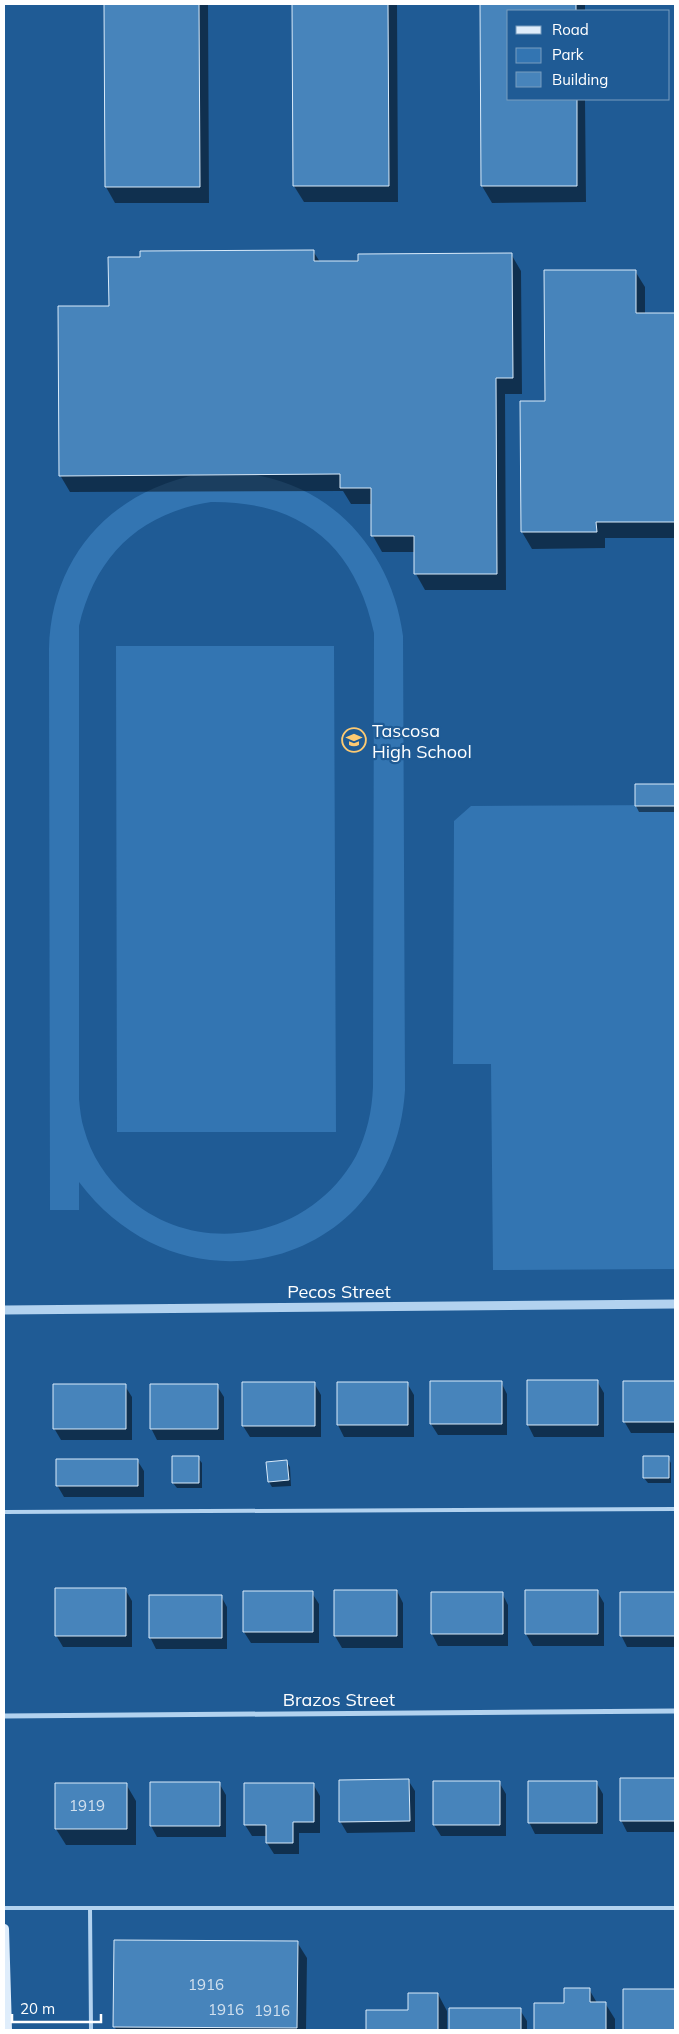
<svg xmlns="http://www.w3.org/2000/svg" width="679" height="2034" viewBox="0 0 679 2034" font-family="Mulish,sans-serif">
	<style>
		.green { fill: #3375b2; fill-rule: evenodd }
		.shadow { fill: #0007 }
		.building { fill: #4784bb; stroke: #d8eafa }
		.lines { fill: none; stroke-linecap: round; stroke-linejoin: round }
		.service { stroke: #b2d2ef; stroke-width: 4 }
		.minor { stroke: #b2d2ef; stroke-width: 5 }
		.tertiary { stroke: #b2d2ef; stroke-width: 9 }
		.secondary { stroke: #dfedfb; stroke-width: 10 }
		.labels { text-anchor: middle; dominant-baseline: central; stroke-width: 4.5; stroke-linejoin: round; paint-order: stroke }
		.number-label { font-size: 15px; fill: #d1e0ee }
		.poi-label { font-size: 18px; fill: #fff; stroke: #1f5b95; text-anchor: start }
		.street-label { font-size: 18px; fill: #fff; stroke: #1f5b95 }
	</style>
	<rect width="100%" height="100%" fill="#1f5b95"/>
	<path class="green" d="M200,474c21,0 41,-2 61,2 79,16 132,82 142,160l2,454c-11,177 -221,232 -326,92v28h-29l-1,-561c2,-92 62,-158 151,-175zM211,502c90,-1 144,43 163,131l-1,454c-1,24 -6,47 -17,69 -46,84 -160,104 -230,40 -20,-18 -35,-41 -42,-67 -3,-9 -4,-20 -5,-30v-473c16,-70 61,-113 132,-124z
		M116,646h218l2,486h-219z
		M675,805v464l-182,1 -2,-206h-38l1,-243 17,-15z"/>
	<path class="shadow" d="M105,4h103l1,199h-94l-9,-16z
		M293,4h104l1,198h-94l-10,-16z
		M481,4h104v7h-77v88h77l1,103 -94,1 -10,-17z
		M313,251l7,11 191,-8 10,17 1,123h-17l1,196h-81l-9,-16v-22h-34l-9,-16 -1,-32h-21l-8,-13 -273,1 -10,-17 50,-168z
		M635,271l10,16v27h30v224h-70v10l-73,1 -10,-17 -1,-129h25z
		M636,785h39v27h-36l-3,-6z
		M597,1381l7,12v44h-70l-6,-12z
		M501,1382l6,12v41h-69l-7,-11z
		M624,1382h51v51h-44l-7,-12z
		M314,1383l7,12v42h-71l-7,-11z
		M407,1383l7,12v42h-70l-6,-12z
		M125,1386l7,11v43h-71l-7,-12z
		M217,1386l7,11v43h-67l-6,-12z
		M198,1458l4,5v25h-25l-4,-5z
		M668,1458l3,5v20h-23l-4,-5z
		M137,1460l7,11v26h-80l-7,-12z
		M286,1461l4,6 1,19 -19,1 -3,-5z
		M125,1589l7,12v46h-69l-7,-12z
		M397,1591l6,12v45h-61l-7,-12z
		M597,1591l7,12v43h-71l-7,-12z
		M312,1593l7,11v39h-68l-7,-11z
		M502,1593l6,12v41h-70l-6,-12z
		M621,1593h54v54h-48l-6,-12z
		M221,1596l6,11v42h-71l-6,-12z
		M621,1779h54v53h-48l-6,-12z
		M408,1780l7,11v41l-68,1 -7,-12z
		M499,1782l7,12v42h-65l-7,-11z
		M596,1782l7,12v40h-68l-6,-12z
		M219,1783l7,12v42h-69l-6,-11z
		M126,1784l10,17v44h-70l-10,-16z
		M313,1784l7,12v37h-21v21h-25l-7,-11v-7h-15l-7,-11z
		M297,1942l10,16 -1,72h-190l-1,-3z
		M589,1989l8,14h8l10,16v11h-80v-26h30z
		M624,1990h51v40h-51z
		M438,1994l9,17v19h-79v-18h41z
		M450,2010h70l7,11v9h-77z"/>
	<path class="building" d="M104,4h95l1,183h-95z
		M292,4h96l1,182h-96z
		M480,4h96v7h-68v88h69v87h-96z
		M314,250v11h44v-7l154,-1 1,125h-17l1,196h-83v-38h-43v-48h-31v-14l-281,2 -1,-170h51l-1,-49h32v-6z
		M544,270h92v43h39v209h-79l1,10h-76l-1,-131h25z
		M635,784h40v22h-40z
		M527,1380h71v45h-71z
		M430,1381h72v43h-72z
		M623,1381h52v41h-52z
		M242,1382h73v44h-73z
		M337,1382h71v43h-71z
		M53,1384h73v45h-73z
		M150,1384h68v45h-68z
		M172,1456h27v27h-27z
		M643,1456h26v22h-26z
		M56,1459h82v27h-82z
		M287,1460l2,20 -21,2 -2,-20z
		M55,1588h71v48h-71z
		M334,1590h63v46h-63z
		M525,1590h73v44h-73z
		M243,1591h70v41h-70z
		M431,1592h72v42h-72z
		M620,1592h55v44h-55z
		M149,1595h73v43h-73z
		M620,1778h55v43h-55z
		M409,1779l1,42 -71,1v-42z
		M433,1781h67v44h-67z
		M528,1781h69v42h-69z
		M150,1782h70v44h-70z
		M55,1783h72v46h-72z
		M244,1783h70v39h-21v21h-27v-18h-22z
		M114,1940l184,1 -1,87 -184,-1z
		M564,1988h26v14h16v28h-72v-27h30z
		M623,1989h52v41h-52z
		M408,1993h30v37h-72v-20h42z
		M449,2008h72v22h-72z"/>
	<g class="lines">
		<path class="service" d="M4,1512l671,-3
			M4,1908h671
			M90,1908l1,122"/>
		<path class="minor" d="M4,1716l671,-5"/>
		<path class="tertiary" d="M4,1310l671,-6"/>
		<path class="secondary" d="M4,1929l3,101"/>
	</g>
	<defs>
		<g id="school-ring" transform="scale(1.25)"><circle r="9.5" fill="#1f5b95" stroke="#fdca72" stroke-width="1.5"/><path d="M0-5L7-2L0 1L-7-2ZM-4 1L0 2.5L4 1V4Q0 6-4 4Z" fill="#fdca72"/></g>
	</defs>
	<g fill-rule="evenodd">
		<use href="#school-ring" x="354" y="740"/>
	</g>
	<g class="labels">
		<g class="number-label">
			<text x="87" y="1805">1919</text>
			<text x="206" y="1984">1916</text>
			<text x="226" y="2009">1916</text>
			<text x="272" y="2010">1916</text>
		</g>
		<g class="poi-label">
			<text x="372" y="730">Tascosa<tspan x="372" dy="21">High School</tspan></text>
		</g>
		<g class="street-label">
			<text x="339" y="1291">Pecos Street</text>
			<text x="339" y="1699">Brazos Street</text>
		</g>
	</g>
	<rect width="679" height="2034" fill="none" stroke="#ffffff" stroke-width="10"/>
	<rect x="507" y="10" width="162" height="90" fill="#1f5b95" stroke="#799dbf"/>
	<rect x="516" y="26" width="25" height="8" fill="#dfedfb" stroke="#799dbf"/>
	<text x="552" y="35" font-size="15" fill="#ffffff">Road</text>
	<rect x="516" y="48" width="25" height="15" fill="#3375b2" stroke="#799dbf"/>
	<text x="552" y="60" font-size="15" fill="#ffffff">Park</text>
	<rect x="516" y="72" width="25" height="15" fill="#4784bb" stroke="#799dbf"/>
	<text x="552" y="85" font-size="15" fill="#ffffff">Building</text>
	<path d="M12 2014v8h89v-8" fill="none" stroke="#ffffff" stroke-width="2.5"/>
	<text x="20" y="2014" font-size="15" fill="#ffffff" stroke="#1f5b95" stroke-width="4" paint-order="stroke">20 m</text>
</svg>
